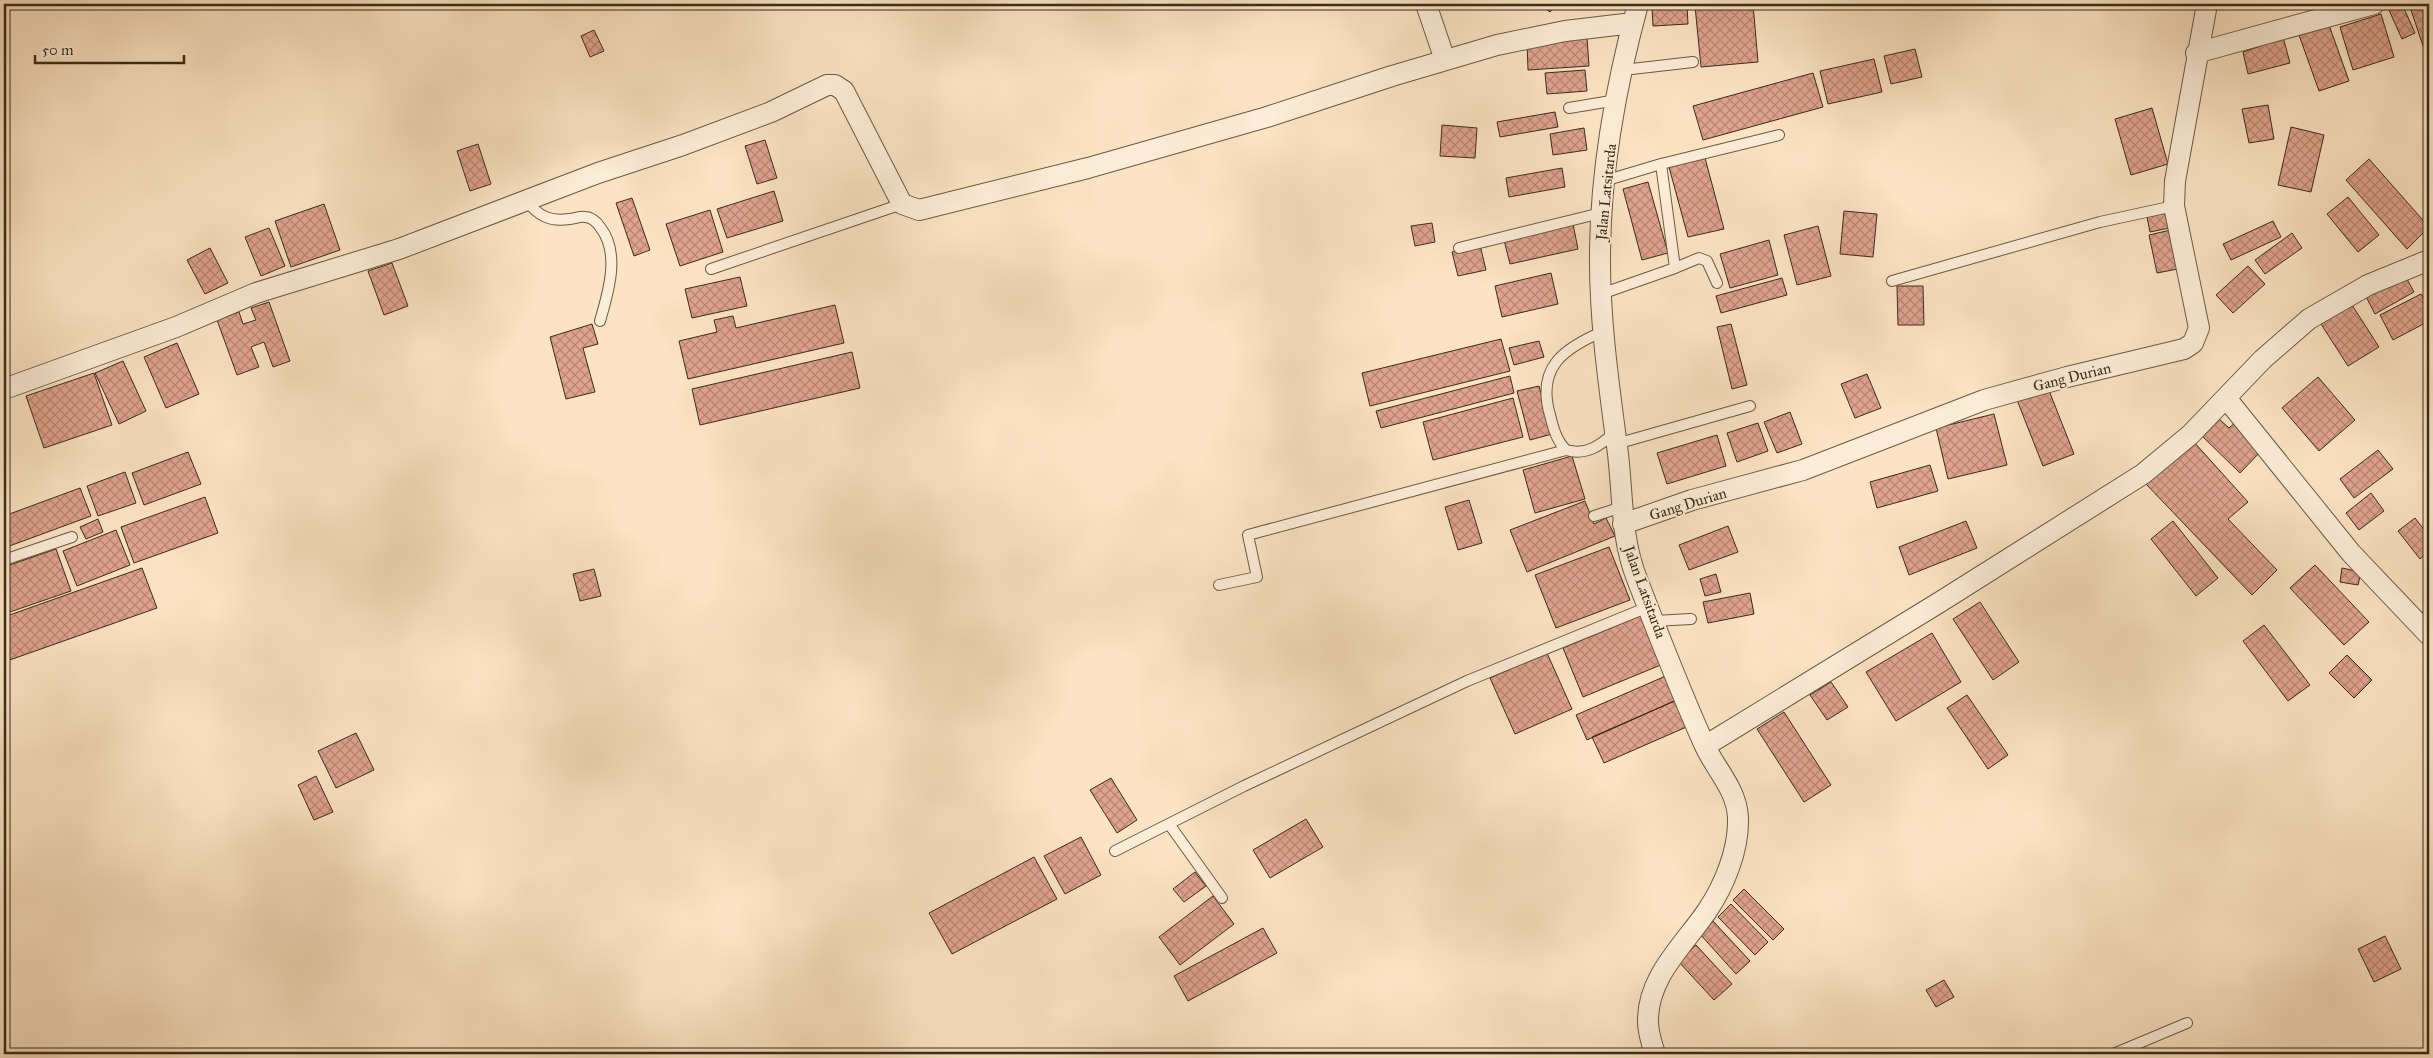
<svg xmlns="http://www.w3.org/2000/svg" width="2433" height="1058" viewBox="0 0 2433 1058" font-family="'IM FELL Great Primer',serif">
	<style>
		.building { fill: url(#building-cross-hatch); stroke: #3b2c18 }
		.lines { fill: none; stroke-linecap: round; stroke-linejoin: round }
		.lane-casing { stroke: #6b5a43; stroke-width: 12 }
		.street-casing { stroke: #6b5a43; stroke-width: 22 }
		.lane { stroke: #fcedd8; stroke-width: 10 }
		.street { stroke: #fcedd8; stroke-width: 20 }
		.labels { text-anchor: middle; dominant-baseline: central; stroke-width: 4; stroke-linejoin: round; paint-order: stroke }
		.street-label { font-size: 15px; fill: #3b2c18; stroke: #fcedd8 }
	</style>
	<defs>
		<pattern id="building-cross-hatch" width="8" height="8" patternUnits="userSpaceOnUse" patternTransform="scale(1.25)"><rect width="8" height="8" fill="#e0a38e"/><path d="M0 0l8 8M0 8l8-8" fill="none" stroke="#b78573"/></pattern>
	</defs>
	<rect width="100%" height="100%" fill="#fbe3c3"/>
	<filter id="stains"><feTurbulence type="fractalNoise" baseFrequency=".004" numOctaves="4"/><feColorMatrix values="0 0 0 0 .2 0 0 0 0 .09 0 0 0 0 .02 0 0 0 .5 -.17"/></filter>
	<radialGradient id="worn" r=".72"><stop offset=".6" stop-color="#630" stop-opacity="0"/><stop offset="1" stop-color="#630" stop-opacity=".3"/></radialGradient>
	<path class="building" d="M1539,4h17l-6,8z
		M1719,4h34l5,58 -57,5 -6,-61z
		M2398,4h4l13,29 -13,6 -14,-31z
		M2409,4h20v40l-6,2z
		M1687,6l1,18 -35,2 -1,-18z
		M2381,14l13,43 -41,13 -13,-43z
		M2329,25l20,56 -30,10 -20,-56z
		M594,30l10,21 -14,6 -9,-21z
		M2282,33l8,30 -42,11 -5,-22 18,-6 -2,-7z
		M1587,38l2,28 -61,4 -1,-29z
		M1915,49l7,28 -31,7 -7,-28z
		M1874,59l8,33 -54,12 -8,-33z
		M1585,70l2,21 -40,3 -2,-21z
		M1813,73l10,34 -120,33 -10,-34z
		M2268,105l6,34 -25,4 -7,-34z
		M2152,108l16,56 -37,11 -16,-56z
		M1555,112l3,15 -58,10 -3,-15z
		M1442,125l35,3 -2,30 -35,-2z
		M2291,127l33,8 -13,57 -33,-7z
		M1584,128l3,22 -34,5 -3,-21z
		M765,140l12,38 -20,6 -12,-38z
		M478,144l13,40 -21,7 -13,-40z
		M1705,158l19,71 -36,8 -19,-70z
		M2369,159l60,68 -22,22 -61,-69z
		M1562,168l3,19 -56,10 -3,-19z
		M1648,182l20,71 -26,7 -19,-71z
		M774,191l9,30 -56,17 -10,-29z
		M2348,197l31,38 -21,17 -31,-38z
		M632,198l18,52 -16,6 -18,-53z
		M324,204l16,46 -49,17 -16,-46z
		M710,210l13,42 -43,14 -14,-42z
		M1844,211l33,3 -4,43 -33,-3z
		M2171,212l3,15 -24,5 -3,-15z
		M2273,221l8,16 -50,23 -8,-16z
		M1432,223l3,19 -20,4 -4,-20z
		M1573,224l5,25 -68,15 -6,-24z
		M1818,226l13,50 -34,9 -13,-50z
		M269,228l16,38 -24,10 -16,-39z
		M2175,229l8,39 -26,5 -8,-38z
		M2292,233l10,15 -37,26 -10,-14z
		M1769,240l9,35 -48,13 -10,-34z
		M1480,245l6,25 -28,6 -6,-24z
		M210,248l18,35 -23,11 -18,-34z
		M392,263l16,43 -24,9 -16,-44z
		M2248,266l17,18 -32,29 -17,-18z
		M2403,272l11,20 -39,22 -11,-21z
		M1551,273l7,31 -56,13 -7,-31z
		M740,277l7,29 -55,12 -7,-29z
		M1782,278l5,17 -66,18 -5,-17z
		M1897,286h26l1,39h-26z
		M2421,294l8,15v12l-36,19 -13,-25z
		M269,302l21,59 -17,6 -9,-25 -13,5 8,20 -22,8 -20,-55 22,-8 4,12 13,-4 -5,-12z
		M835,305l9,38 -156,36 -9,-38 38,-9 -3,-12 19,-4 3,12z
		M2352,305l27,42 -31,19 -27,-42z
		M592,324l6,20 -15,4 12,44 -29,7 -16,-62z
		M1731,324l16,61 -15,4 -15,-62z
		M1501,339l9,32 -140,35 -8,-33z
		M1539,341l5,16 -30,8 -5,-17z
		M177,343l22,51 -33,14 -22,-51z
		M852,352l8,36 -160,37 -8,-36z
		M123,361l23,50 -27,13 -24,-51z
		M94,373l18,52 -68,23 -18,-52z
		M1867,374l14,34 -26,10 -14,-34z
		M1510,376l4,17 -133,35 -5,-17z
		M2318,377l37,43 -36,31 -37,-43z
		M1539,386l13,48 -22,6 -13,-49z
		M2048,388l26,66 -31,12 -26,-66z
		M1513,398l10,39 -90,23 -10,-38z
		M1790,412l12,32 -25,9 -13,-31z
		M1994,414l13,51 -59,14 -12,-51z
		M2218,418l11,10 7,-6 27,27 -23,24 -39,-38z
		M1758,423l10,28 -31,11 -10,-29z
		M1717,435l9,31 -59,18 -10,-31z
		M2193,441l55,61 -20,17 49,51 -25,25 -106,-111z
		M2378,450l15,19 -39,29 -14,-19z
		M188,452l13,32 -57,21 -12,-32z
		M1572,456l13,43 -50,14 -12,-43z
		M1930,465l8,26 -61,17 -7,-26z
		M125,472l11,31 -38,13 -11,-30z
		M80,488l11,28 -87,32v-32z
		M2371,493l13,18 -25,19 -13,-17z
		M205,497l13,36 -84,30 -13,-36z
		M1469,500l13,43 -24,7 -13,-43z
		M1585,501l9,23 12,-6 9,18 -88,36 -17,-42z
		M2415,518l14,18v15l-9,8 -22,-28z
		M98,519l5,13 -17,7 -6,-12z
		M1966,521l11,27 -68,27 -10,-28z
		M2173,521l45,57 -22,18 -45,-57z
		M1728,526l10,26 -49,18 -10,-25z
		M116,530l14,35 -53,21 -14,-35z
		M1609,547l21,53 -74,28 -21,-53z
		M56,549l15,42 -67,23v-47z
		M2315,565l54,57 -25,23 -54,-57z
		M142,568l15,40 -153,54v-45z
		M2342,568l19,4 -3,13 -18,-3z
		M594,569l7,27 -21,5 -7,-27z
		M1716,574l5,18 -16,4 -5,-17z
		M1750,593l4,21 -46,9 -5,-21z
		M1980,602l39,60 -26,18 -40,-61z
		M1647,613l21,49 -85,35 -20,-49z
		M2264,625l46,60 -22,16 -45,-60z
		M1932,633l29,49 -65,39 -30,-49z
		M1547,653l25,56 -57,25 -25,-56z
		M2347,655l25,25 -18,18 -25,-25z
		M1668,675l11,24 -92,41 -11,-25z
		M1831,682l17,25 -21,13 -17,-25z
		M1967,695l41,60 -20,14 -41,-61z
		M1679,699l12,26 -87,38 -12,-26z
		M1784,712l47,73 -27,17 -47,-73z
		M356,733l18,37 -38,18 -18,-37z
		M316,776l17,36 -19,8 -16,-35z
		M1111,778l26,42 -20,13 -27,-43z
		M1306,819l17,28 -53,31 -17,-28z
		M1081,837l20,38 -36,19 -21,-38z
		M1034,857l23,42 -105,55 -23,-41z
		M1195,872l11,14 -22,16 -11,-13z
		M1744,889l40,40 -11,11 -40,-40z
		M1213,896l21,28 -54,41 -21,-28z
		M1731,904l37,38 -13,13 -37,-38z
		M1713,921l37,40 -14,13 -37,-41z
		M1263,928l14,25 -89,48 -14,-25z
		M2385,936l16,33 -27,13 -16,-33z
		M1696,945l36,39 -18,16 -36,-39z
		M1944,980l10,17 -18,10 -10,-17z"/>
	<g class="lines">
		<g class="lane-casing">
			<path id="lane" d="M1623,70l70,-8
				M1569,108l48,-8
				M1661,164l14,104
				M1604,181l57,-17 118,-29
				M526,200c12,16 24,22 43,19 5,0 11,-3 16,-2 6,0 12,5 15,10 21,26 8,66 0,94
				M1459,248l142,-35
				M711,269l191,-65
				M1892,281l208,-59 74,-16
				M1601,294l74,-26 24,-10 8,3 10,22
				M1604,331c-40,17 -68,36 -54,84 3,12 6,25 16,35 21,6 35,-5 49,-18
				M1616,444l134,-38
				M1594,516l28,-9
				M4,560l68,-23
				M1219,585l38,-8 -9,-42 318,-85
				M1654,621l37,-2
				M1169,824l53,74
				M1115,851l129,-65 223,-105 181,-74
				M2113,1054l74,-31"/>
		</g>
		<g class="street-casing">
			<path id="street" d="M1426,4l19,56
				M1638,4c-21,77 -37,166 -38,246 -1,68 9,136 18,204 5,43 3,85 19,125 21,55 43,111 67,165 11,25 33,45 34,74 1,32 -14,68 -31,93 -23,34 -60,66 -59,111 0,11 4,22 7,32
				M2196,53l178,-49
				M4,389l172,-62 80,-34 143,-44 199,-76 85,-28 88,-33 56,-27h8l9,6 58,113 17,6 169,-42 179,-51 125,-41 105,-31 68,-14 68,-8
				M2226,398l125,155 78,82
				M1623,524l69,-24 111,-30 181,-70 83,-23 117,-28 9,-6 6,-15 -25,-122 1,-25 32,-177
				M1705,746l235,-144 203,-128 47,-39 73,-76 46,-40 59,-34 61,-25"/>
		</g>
		<use href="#lane" class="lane"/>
		<use href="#street" class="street"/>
	</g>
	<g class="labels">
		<g class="street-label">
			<text transform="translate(1606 192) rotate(-84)">Jalan Latsitarda</text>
			<text transform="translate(2072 377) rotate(-14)">Gang Durian</text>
			<text transform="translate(1688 504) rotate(-17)">Gang Durian</text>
			<text transform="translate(1645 592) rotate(70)">Jalan Latsitarda</text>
		</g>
	</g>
	<rect width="2433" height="1058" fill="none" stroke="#fbe3c3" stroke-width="20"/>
	<rect x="5" y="5" width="2423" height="1048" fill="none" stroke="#3b2c18" stroke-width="2.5"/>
	<rect x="10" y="10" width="2413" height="1038" fill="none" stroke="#3b2c18"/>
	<path d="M35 55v8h149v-8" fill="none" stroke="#3b2c18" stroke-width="2.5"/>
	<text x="42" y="55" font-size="15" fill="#3b2c18" stroke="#fcedd8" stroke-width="4" paint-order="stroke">50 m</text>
	<rect width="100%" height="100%" filter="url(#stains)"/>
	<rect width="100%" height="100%" fill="url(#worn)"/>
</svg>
